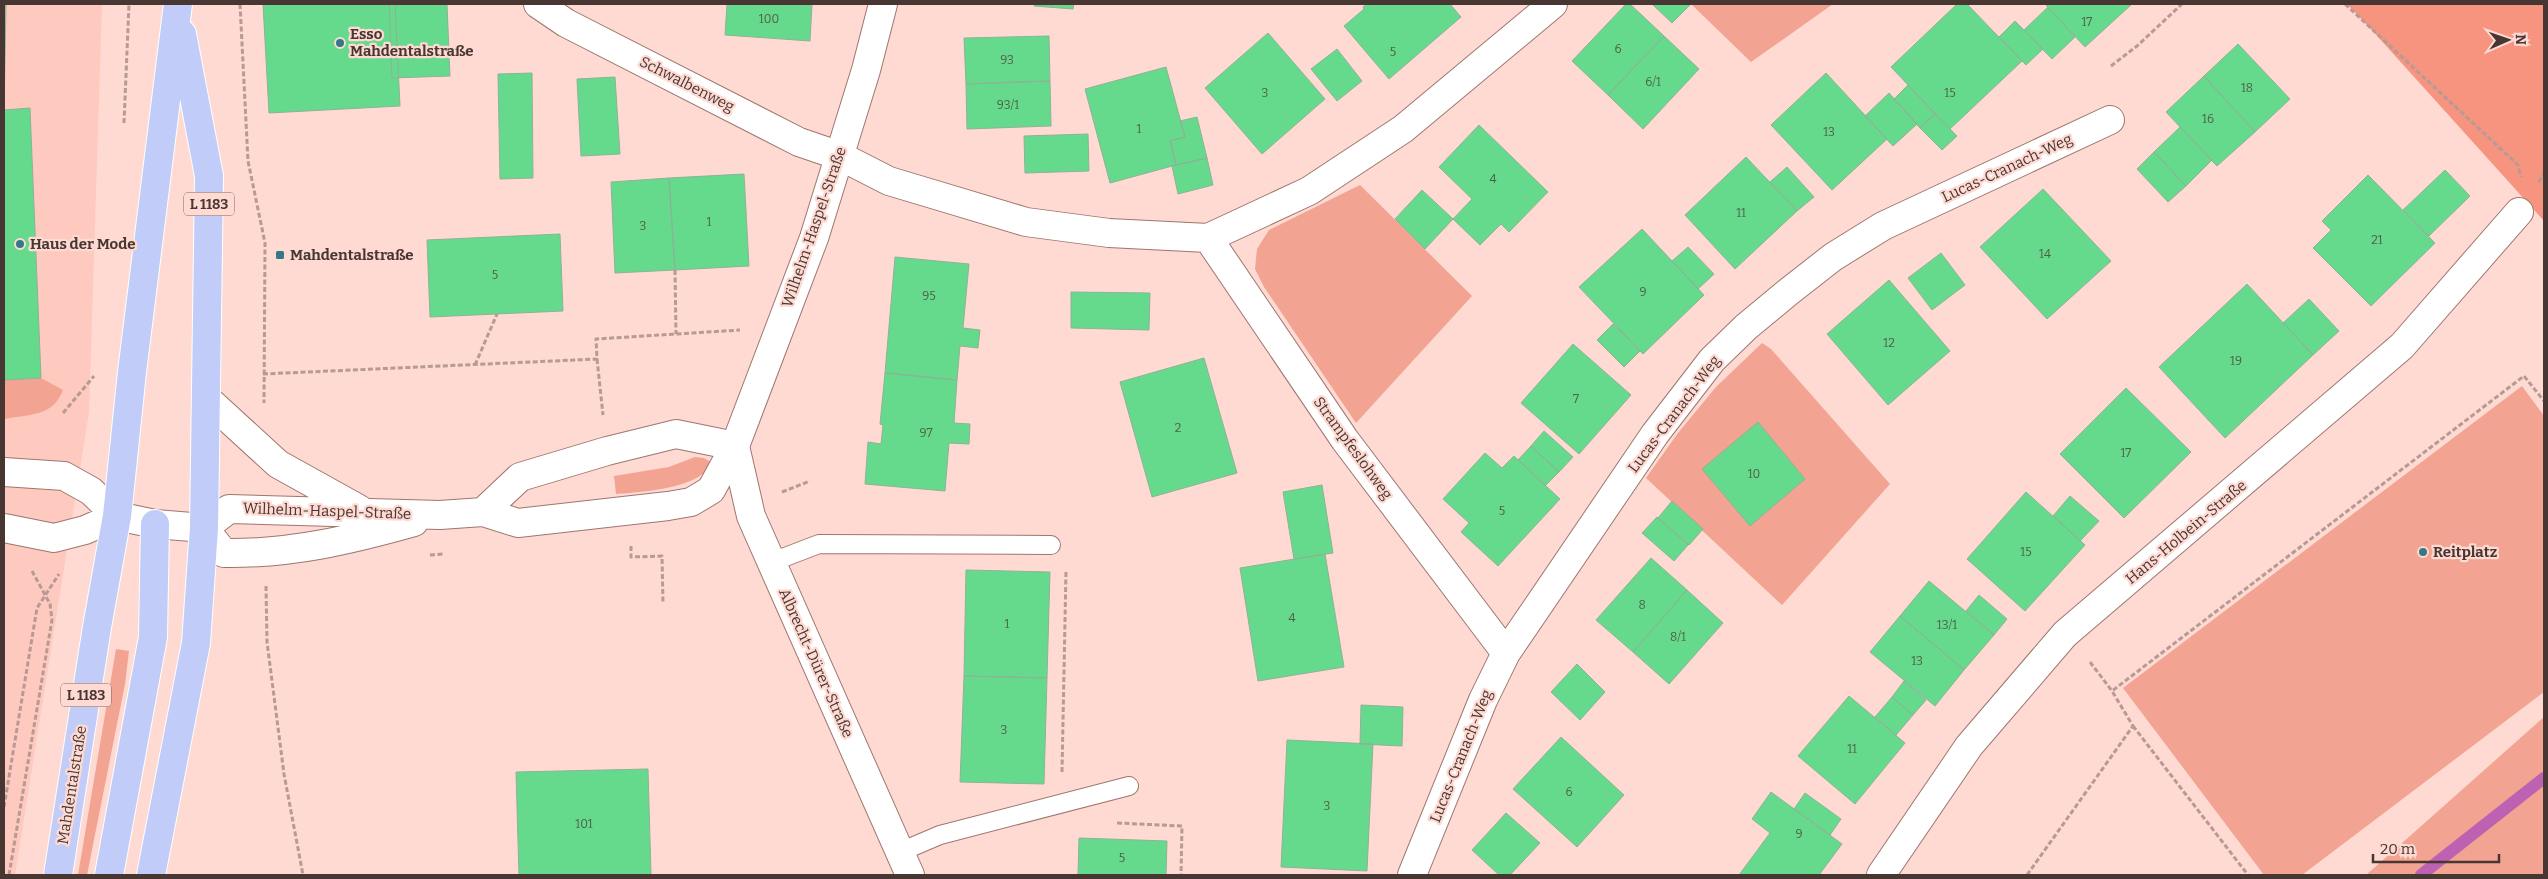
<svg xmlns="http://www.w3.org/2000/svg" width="2548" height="879" viewBox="0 0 2548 879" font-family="Bitter,serif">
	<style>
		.built { fill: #fec9be }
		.green { fill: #f2a392 }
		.forest { fill: #f69480 }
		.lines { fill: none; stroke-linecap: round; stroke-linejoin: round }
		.stream { stroke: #bd61b2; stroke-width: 12 }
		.building { fill: #66da8c; stroke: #8fb197 }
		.lane-casing { stroke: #9e766e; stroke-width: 20 }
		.street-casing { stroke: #9e766e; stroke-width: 30 }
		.secondary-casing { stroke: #9e766e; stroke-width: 30 }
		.primary-casing { stroke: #fff; stroke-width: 30 }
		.path { stroke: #b69a93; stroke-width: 3; stroke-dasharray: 5 2.5; stroke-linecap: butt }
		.lane { stroke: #fff; stroke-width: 18 }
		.street { stroke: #fff; stroke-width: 28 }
		.secondary { stroke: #fff; stroke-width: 28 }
		.primary { stroke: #c1cdf8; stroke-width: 28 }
		.poi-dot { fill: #337986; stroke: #fedad2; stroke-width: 2 }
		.labels { text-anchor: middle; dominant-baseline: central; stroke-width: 4.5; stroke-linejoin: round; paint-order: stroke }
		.number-label { font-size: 12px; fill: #4f5f48 }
		.shield { fill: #fedad2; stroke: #7e6762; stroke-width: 1 }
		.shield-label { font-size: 14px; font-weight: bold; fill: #473632 }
		.poi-label { font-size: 15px; font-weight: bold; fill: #473632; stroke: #fedad2; text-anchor: start }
		.street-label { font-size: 15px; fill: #473632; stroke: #fedad2 }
	</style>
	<rect width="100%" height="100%" fill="#fedad2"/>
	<path class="built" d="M4,4h98l-13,408 -74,463h-11z"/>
	<path class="green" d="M1691,4h142l-82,58z
		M1360,185l112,111 -116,127 -92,-136 -9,-18 2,-20 12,-19z
		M1762,343l9,6 119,135 -108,121 -136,-127 32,-45 38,-46z
		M41,378l22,12c-10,27 -34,24 -59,29v-39z
		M2522,386l22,30v276l-242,183h-38l-141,-187z
		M695,457l9,1 8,5c-12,26 -71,29 -96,31l-2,-18 55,-9z
		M116,649l13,2 -4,33 -38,191h-9z
		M2544,717v158h-178z"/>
	<path class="forest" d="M2347,4h197v217l-174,-193z"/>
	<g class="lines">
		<path class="stream" d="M2421,875l123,-97"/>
	</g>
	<path class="building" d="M4,4h2l-2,106 26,-2 11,270 -37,2z
		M263,4h132l5,102 -131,7z
		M389,4h58l3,72 -58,2z
		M727,4h85l-2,37 -85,-6z
		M1035,4h39l-1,5 -39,-3z
		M1367,4h83l11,13 -72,62 -45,-53 20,-17 -1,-2z
		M1626,4h4l34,32 -56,59 -36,-34z
		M1652,4h39l-19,19z
		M1957,4h10l55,57 -72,68 -59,-62z
		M2045,4h87l-47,43z
		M2048,7l27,30 -23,22 -28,-29z
		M2015,21l28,28 -17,16 -27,-28z
		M1268,33l57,66 -63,55 -57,-66z
		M1049,36l1,45 -84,3 -2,-46z
		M1664,36l35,33 -56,60 -35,-34z
		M2238,44l52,55 -35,33 -51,-56z
		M1337,49l25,32 -25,20 -26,-32z
		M1166,67l19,70 -15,4 6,24 -66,18 -25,-94z
		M532,73l1,105 -33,1 -2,-105z
		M1826,73l61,66 -55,51 -61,-65z
		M2204,76l51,56 -38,34 -51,-54z
		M615,77l5,77 -39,2 -4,-77z
		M1050,81l1,45 -84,3 -1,-45z
		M1908,85l27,29 -15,14 -26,-29z
		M1889,93l28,31 -24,22 -28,-30z
		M1935,114l22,22 -15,14 -22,-22z
		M1197,117l10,41 -31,7 -6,-24 15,-4 -5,-16z
		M1479,125l69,67 -39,40 -8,-8 -21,21 -27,-26 19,-20 -33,-32z
		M2180,127l32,33 -26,26 -32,-34z
		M1088,134l1,37 -64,2 -1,-37z
		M2154,152l32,34 -18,16 -31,-33z
		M1746,157l51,54 -62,58 -50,-54z
		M1207,158l6,27 -35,9 -6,-28z
		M1787,167l27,30 -17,14 -27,-29z
		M2445,170l25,26 -41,40 -26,-26z
		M744,174l5,92 -74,4 -6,-92z
		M2368,175l67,68 -64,63 -58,-58 18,-18 -9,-9z
		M669,178l6,92 -60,3 -4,-91z
		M2043,189l68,72 -64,58 -67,-72z
		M1422,190l31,29 -28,30 -30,-30z
		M1642,229l62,66 -61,59 -64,-67z
		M560,234l3,77 -133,6 -3,-77z
		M1688,247l26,27 -16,15 -26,-28z
		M1941,253l24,32 -33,25 -24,-32z
		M895,257l74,7 -6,64 17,2 -2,18 -18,-2 -3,34 -72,-7z
		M1889,280l61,71 -62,54 -61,-71z
		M2247,284l66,71 -88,83 -66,-71z
		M1071,292l79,1 -1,37 -78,-2z
		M2309,299l30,32 -26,24 -30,-32z
		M1613,324l27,27 -16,16 -27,-27z
		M1573,344l58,51 -52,59 -58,-51z
		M1204,358l33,115 -85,24 -32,-115z
		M885,373l72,7 -3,43 16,1 -1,20 -20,-1 -4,48 -80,-7 3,-42 13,2 2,-19 -3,-1z
		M2126,388l65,64 -67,66 -64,-64z
		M1758,422l47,57 -55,47 -48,-57z
		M1544,431l29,26 -14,15 -28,-26z
		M1531,446l28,26 -14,14 -27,-26z
		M1485,453l17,15 12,-12 46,43 -62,67 -37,-34 8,-9 -26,-24z
		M1322,485l11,68 -39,6 -11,-67z
		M2026,492l59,53 -60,66 -58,-52z
		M2070,496l29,25 -19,20 -27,-25z
		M1672,501l31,28 -14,16 -31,-27z
		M1657,517l31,28 -14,16 -32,-28z
		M1325,554l19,113 -86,14 -18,-113z
		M1651,558l36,32 -54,62 -37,-32z
		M966,570l84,2 -3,106 -83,-2z
		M1929,581l65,54 -30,35 -64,-54z
		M1687,590l36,33 -54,61 -36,-32z
		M1979,595l28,24 -13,16 -28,-24z
		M1900,616l64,54 -29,36 -65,-54z
		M1577,664l28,28 -25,28 -29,-28z
		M964,676l83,2 -3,106 -84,-2z
		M1904,681l22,19 -13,15 -21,-18z
		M1849,696l56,47 -50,61 -57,-48z
		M1892,697l21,18 -17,20 -21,-18z
		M1361,705l42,2 -1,39 -42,-2z
		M1561,737l63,58 -47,52 -64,-58z
		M1287,740l86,4 -6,127 -86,-4z
		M648,769l3,106h-132l-3,-103z
		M1771,792l71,52 -23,31h-80l31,-42 -18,-14z
		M1805,793l36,26 -11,16 -36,-26z
		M1506,813l34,30 -30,32h-11l-27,-25z
		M1079,838l88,3 -1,34h-88z"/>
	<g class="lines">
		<g class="lane-casing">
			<path id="lane" d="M772,562l47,-18 232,1
				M900,852l40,-17 189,-49"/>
		</g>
		<g class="street-casing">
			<path id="street" d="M538,4l28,19 233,119 41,14 49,25 137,41 83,11 99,5 101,-47 94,-62 150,-125
				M1208,238l137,202 161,213
				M735,446l16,70 159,359
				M1412,875l71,-175 23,-47 149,-219 57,-74 34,-33 41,-34 46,-36 50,-31 227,-106
				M1881,875l88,-129 96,-112 337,-288 117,-134"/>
		</g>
		<g class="secondary-casing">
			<path id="secondary" d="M207,399l71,65 81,45
				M4,472l60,4 27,15 26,25 38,8 49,4
				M483,512l37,-35 87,-26 69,-17 59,12
				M4,528l50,10 31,-8 32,-14
				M204,528l25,-19 211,6 43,-3 35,11 150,-17 23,-4 20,-12 24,-44 79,-208 52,-168 17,-66
				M204,528l20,25c67,1 126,-13 190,-31"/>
		</g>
		<g class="primary-casing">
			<path id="primary" d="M58,875l39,-248 20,-111 15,-144 46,-368
				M109,875l44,-238 2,-113
				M151,875l45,-232 8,-115 5,-352 -27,-142"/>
		</g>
		<path class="path" d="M240,4l8,157 17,82 -1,160
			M2345,4l173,161 3,12
			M2111,66l26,-20 45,-42
			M124,123l5,-119
			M2539,182l5,-9
			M675,270l1,64
			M597,359l6,56
			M475,365l22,-51
			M263,374l334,-15 -1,-20 144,-9
			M63,413l31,-37
			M782,492l28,-11
			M631,546v11l31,-1 1,48
			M430,555l14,-1
			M266,586l1,56 17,132 19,101
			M2090,662l22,29
			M2133,726l115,149
			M1062,772l4,-201
			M4,807l33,-199 22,-34
			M1117,823l65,3 -1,49
			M9,875l43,-255 -2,-16 -18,-33
			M2027,875l106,-149 -21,-35 412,-315 20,25"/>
		<use href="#lane" class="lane"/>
		<use href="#street" class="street"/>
		<use href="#secondary" class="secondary"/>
		<use href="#primary" class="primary"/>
	</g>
	<g class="poi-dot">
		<circle cx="340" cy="43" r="5"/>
		<circle cx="20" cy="244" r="5"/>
		<rect x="275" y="250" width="10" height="10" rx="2.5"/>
		<circle cx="2423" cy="552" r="5"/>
	</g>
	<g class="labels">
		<g class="number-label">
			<text x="769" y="19">100</text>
			<text x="2087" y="22">17</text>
			<text x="1618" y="49">6</text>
			<text x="1393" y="52">5</text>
			<text x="1007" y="60">93</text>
			<text x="1653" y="82">6/1</text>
			<text x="2247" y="88">18</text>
			<text x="1265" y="93">3</text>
			<text x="1950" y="93">15</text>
			<text x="1008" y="105">93/1</text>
			<text x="2208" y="119">16</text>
			<text x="1139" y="129">1</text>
			<text x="1829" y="132">13</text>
			<text x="1493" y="179">4</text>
			<text x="1741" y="213">11</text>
			<text x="709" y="222">1</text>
			<text x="643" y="226">3</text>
			<text x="2377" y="240">21</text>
			<text x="2045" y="254">14</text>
			<text x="495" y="275">5</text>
			<text x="1643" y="292">9</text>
			<text x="929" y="296">95</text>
			<text x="1889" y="343">12</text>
			<text x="2236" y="361">19</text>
			<text x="1576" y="399">7</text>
			<text x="1178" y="428">2</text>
			<text x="926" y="433">97</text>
			<text x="2126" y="453">17</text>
			<text x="1754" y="474">10</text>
			<text x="1502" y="511">5</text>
			<text x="2026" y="552">15</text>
			<text x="1642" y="605">8</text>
			<text x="1292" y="618">4</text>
			<text x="1007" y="624">1</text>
			<text x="1947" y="625">13/1</text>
			<text x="1678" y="637">8/1</text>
			<text x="1917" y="661">13</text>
			<text x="1004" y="730">3</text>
			<text x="1852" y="749">11</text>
			<text x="1569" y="792">6</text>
			<text x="1327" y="806">3</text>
			<text x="584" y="824">101</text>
			<text x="1799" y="834">9</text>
			<text x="1122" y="858">5</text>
		</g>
		<g class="shield">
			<rect x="184" y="192.5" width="50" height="23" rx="4"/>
			<rect x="61" y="683.5" width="50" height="23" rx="4"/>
		</g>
		<g class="shield-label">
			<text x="209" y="204">L 1183</text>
			<text x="86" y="695">L 1183</text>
		</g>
		<g class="poi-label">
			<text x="350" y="34">Esso<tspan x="350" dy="17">Mahdentalstraße</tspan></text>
			<text x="30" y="244">Haus der Mode</text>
			<text x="290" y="255">Mahdentalstraße</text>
			<text x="2433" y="552">Reitplatz</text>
		</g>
		<g class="street-label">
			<text transform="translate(687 84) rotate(27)">Schwalbenweg</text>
			<text transform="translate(2007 168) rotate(-25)">Lucas-Cranach-Weg</text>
			<text transform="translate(814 227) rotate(-71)">Wilhelm-Haspel-Straße</text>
			<text transform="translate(1674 414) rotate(-53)">Lucas-Cranach-Weg</text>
			<text transform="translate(1353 448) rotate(54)">Strampfeslohweg</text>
			<text transform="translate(327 511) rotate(2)">Wilhelm-Haspel-Straße</text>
			<text transform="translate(2186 532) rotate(-40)">Hans-Holbein-Straße</text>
			<text transform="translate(816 663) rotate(66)">Albrecht-Dürer-Straße</text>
			<text transform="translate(1461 756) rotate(-68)">Lucas-Cranach-Weg</text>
			<text transform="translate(72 785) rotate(-81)">Mahdentalstraße</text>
		</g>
	</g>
	<rect width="2548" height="879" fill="none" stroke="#473632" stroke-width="10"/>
	<g transform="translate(2508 40) rotate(88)" stroke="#fedad2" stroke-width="4" paint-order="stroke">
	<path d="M0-4L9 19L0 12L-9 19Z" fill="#473632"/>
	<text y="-8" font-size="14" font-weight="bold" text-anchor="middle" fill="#473632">N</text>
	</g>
	<path d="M2373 854v8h126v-8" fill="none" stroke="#473632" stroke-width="2.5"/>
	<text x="2380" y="854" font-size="15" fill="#473632" stroke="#fedad2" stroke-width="4" paint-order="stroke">20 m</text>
</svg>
